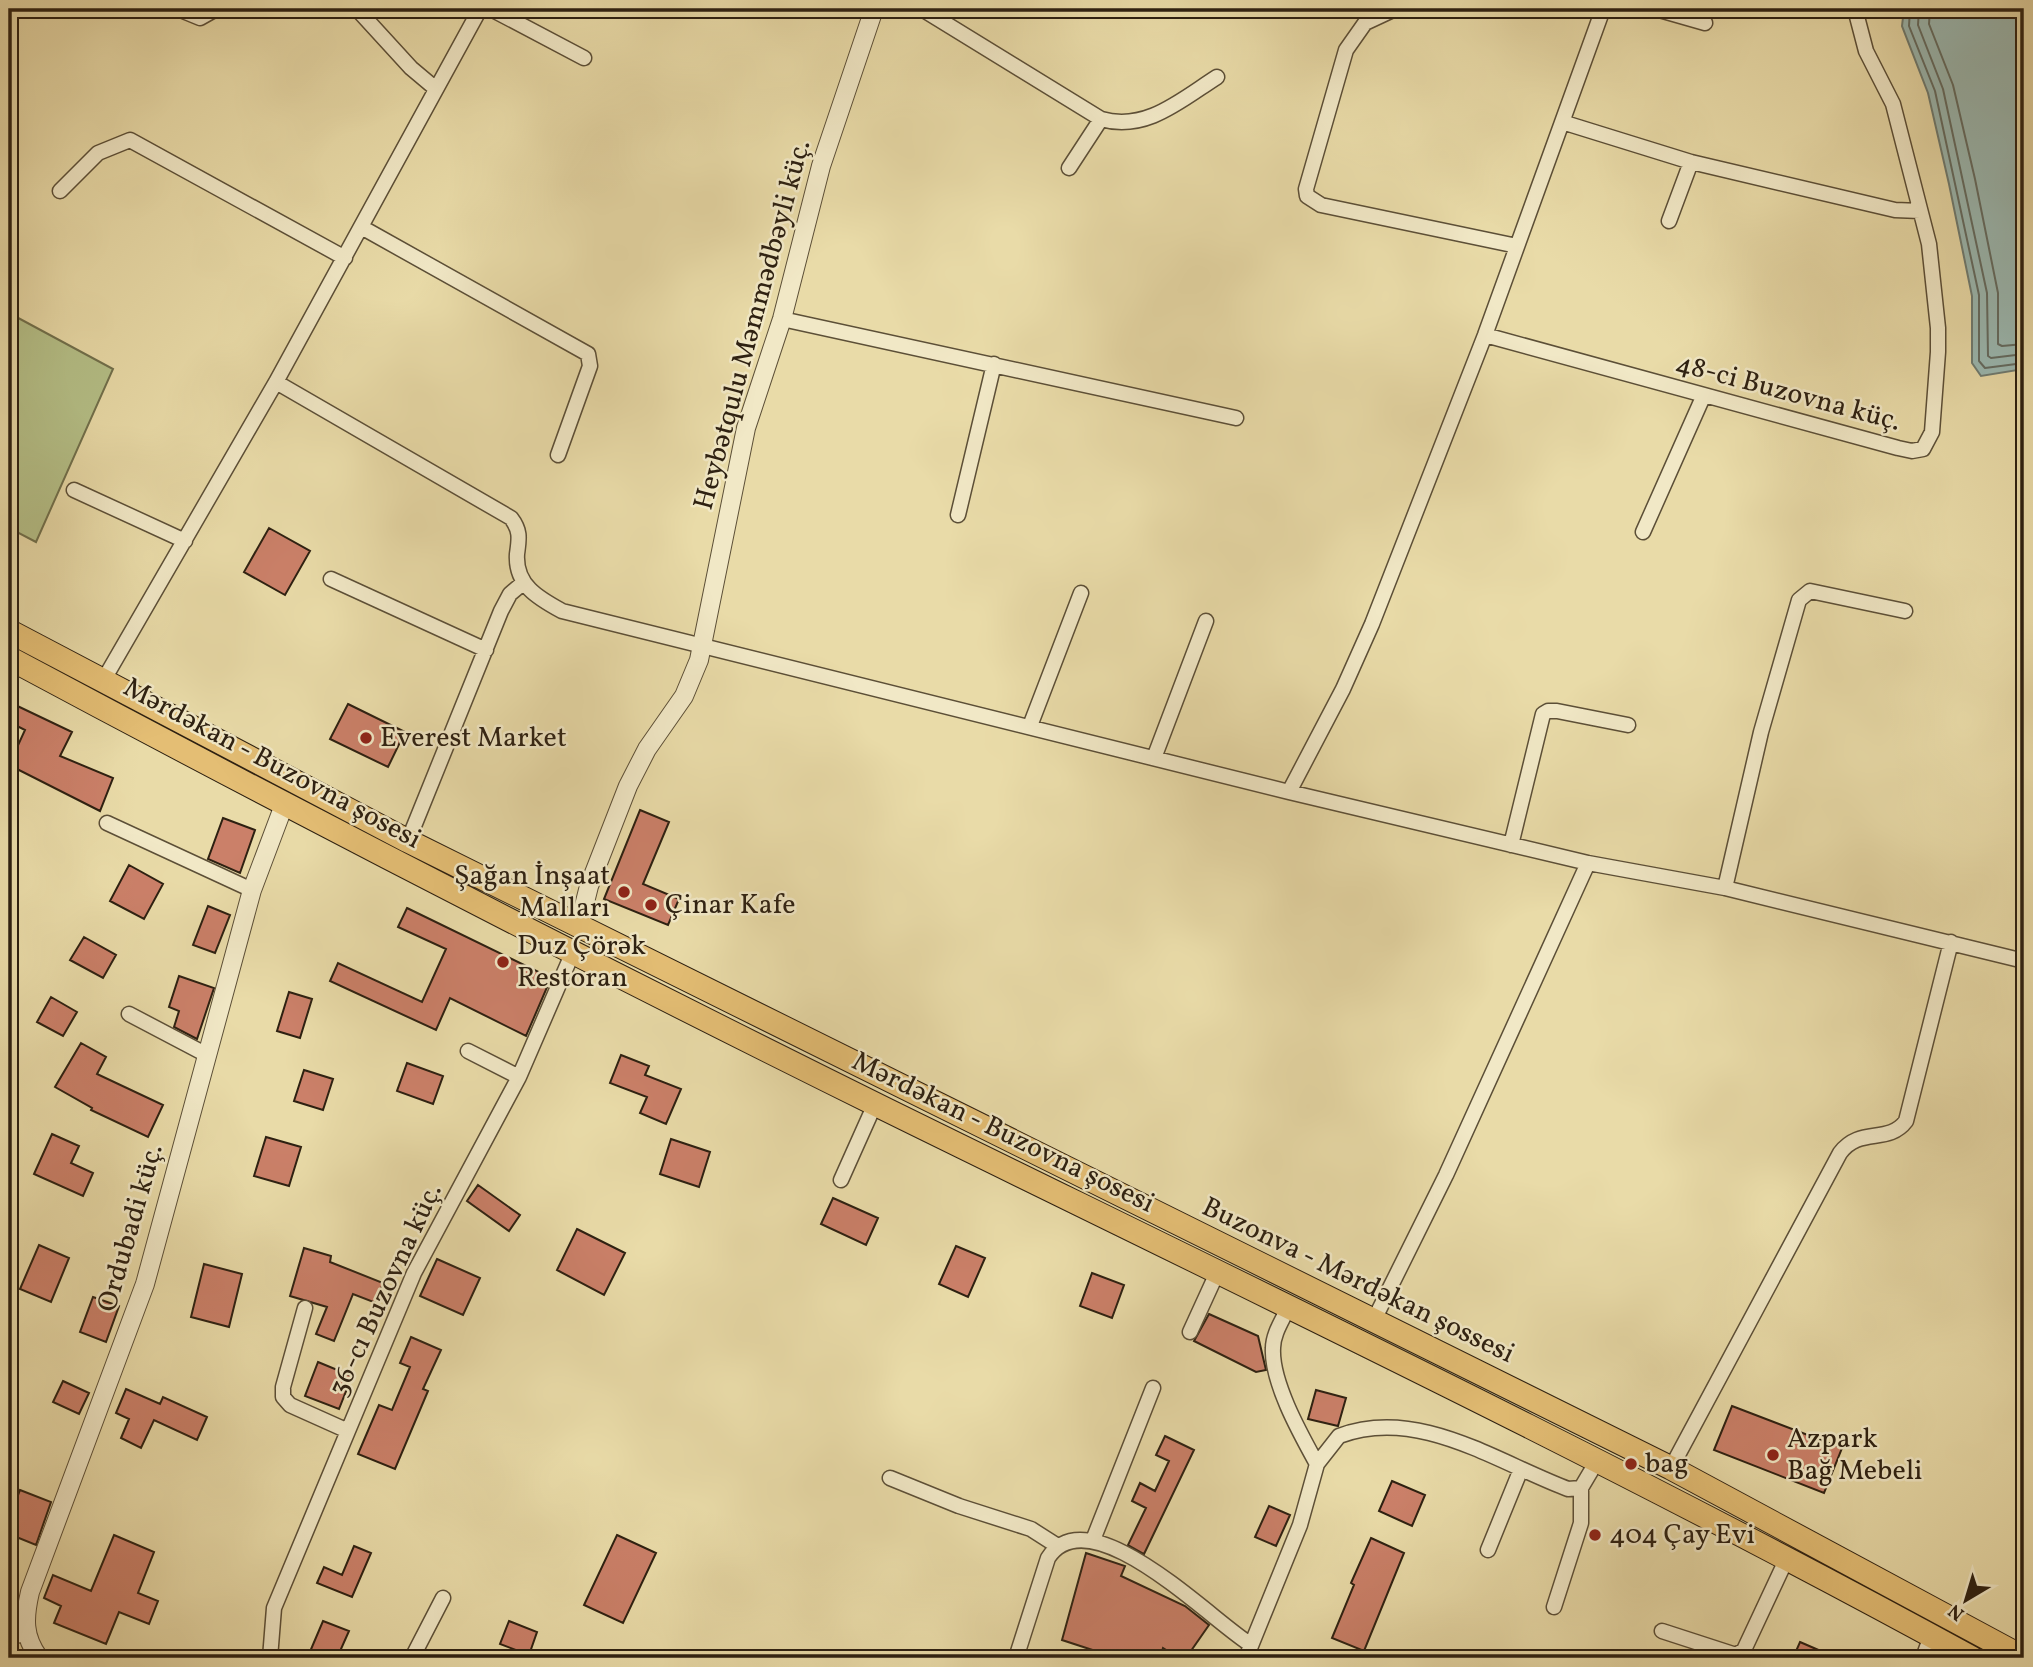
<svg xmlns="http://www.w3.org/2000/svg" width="2033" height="1667" viewBox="0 0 2033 1667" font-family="Vollkorn,serif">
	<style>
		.green { fill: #b5c088; stroke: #71704c; stroke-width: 2 }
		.water { fill: #9bb9b2; stroke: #6f7c72; stroke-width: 2 }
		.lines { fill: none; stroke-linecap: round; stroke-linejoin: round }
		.shore { stroke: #646c62; stroke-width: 2 }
		.building { fill: #cb8069; stroke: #2d2011; stroke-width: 2 }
		.minor-casing { stroke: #5c4f37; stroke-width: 17 }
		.tertiary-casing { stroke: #5c4f37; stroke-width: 20 }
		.primary-casing { stroke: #2d2011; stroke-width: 25 }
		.minor { stroke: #f1e8c6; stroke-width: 14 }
		.tertiary { stroke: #f1e8c6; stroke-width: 18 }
		.primary { stroke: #e4be74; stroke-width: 23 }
		.poi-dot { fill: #8f2418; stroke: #f1e8c6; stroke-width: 2.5 }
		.labels { text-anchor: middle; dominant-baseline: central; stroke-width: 5; stroke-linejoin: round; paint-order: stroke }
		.street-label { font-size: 28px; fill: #2d2011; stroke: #f1e8c6 }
		.poi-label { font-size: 28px; fill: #2d2011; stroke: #f1e8c6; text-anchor: start }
	</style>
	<rect width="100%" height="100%" fill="#e9dba8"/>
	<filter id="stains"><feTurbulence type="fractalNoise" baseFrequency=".00286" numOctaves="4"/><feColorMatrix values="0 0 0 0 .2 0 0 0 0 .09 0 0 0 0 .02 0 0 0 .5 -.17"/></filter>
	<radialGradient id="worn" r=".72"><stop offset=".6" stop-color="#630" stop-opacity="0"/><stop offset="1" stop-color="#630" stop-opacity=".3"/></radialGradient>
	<path class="green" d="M9,313l104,56 -77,173 -27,-14z"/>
	<path class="water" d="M1904,9h120v360l-43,7 -9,-13v-67l-23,-112 -21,-91 -26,-67z"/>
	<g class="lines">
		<path class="shore" d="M1910,9l-1,17 26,65 44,204v66l6,7 39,-5
			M1919,9l-1,16 25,64 44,204 1,63 3,2 33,-4
			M1930,9l-1,15 24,61 22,94 23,114v51l4,2 22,-2"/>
	</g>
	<path class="building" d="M269,528l41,23 -25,44 -41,-23z
		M9,702l63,30 -12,24 53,22 -13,33 -91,-46 16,-35 -16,-8z
		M348,704l57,28 -17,35 -58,-28z
		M640,810l29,12 -26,62 36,15 -11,26 -64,-26z
		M223,818l32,12 -15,43 -32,-14z
		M129,865l34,19 -19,35 -34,-18z
		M208,906l22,9 -15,38 -22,-8z
		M407,908l144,70 -25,58 -76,-38 -14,32 -106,-49 8,-18 84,39 24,-53 -48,-22z
		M84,937l32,18 -13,23 -33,-18z
		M179,976l35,12 -17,51 -23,-12 5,-16 -10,-4z
		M289,992l23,7 -12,39 -23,-7z
		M51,997l26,15 -14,24 -26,-14z
		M81,1043l25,14 -9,17 66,31 -15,32 -57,-27 1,-2 -37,-21z
		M621,1055l28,11 -4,9 36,14 -15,35 -26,-11 7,-16 -37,-14z
		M407,1063l36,13 -10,28 -36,-13z
		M304,1070l29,9 -10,31 -29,-9z
		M52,1134l27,12 -8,17 22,10 -10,23 -49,-22z
		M266,1137l35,10 -12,39 -35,-10z
		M671,1139l39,13 -11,35 -39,-13z
		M478,1185l42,30 -11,16 -42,-30z
		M833,1198l45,20 -12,27 -45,-21z
		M577,1229l48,24 -21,42 -47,-25z
		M39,1245l30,13 -18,44 -31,-13z
		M956,1246l29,12 -17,39 -29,-13z
		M304,1248l27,8 -1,6 53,21 -7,20 -23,-9 -19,47 -18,-7 11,-27 -37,-11z
		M437,1259l43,19 -17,37 -43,-19z
		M204,1264l38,10 -13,53 -38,-10z
		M1092,1273l32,12 -12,33 -32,-12z
		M93,1297l26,9 -13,36 -26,-10z
		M1209,1314l49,22 8,34 -10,2 -62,-31z
		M411,1337l30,13 -18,39 5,2 -33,78 -37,-15 21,-49 13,5 18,-43 -10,-4z
		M318,1362l34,14 -13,33 -34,-13z
		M63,1381l26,12 -10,21 -26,-12z
		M126,1389l34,15 3,-7 44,20 -10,23 -43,-20 -13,28 -20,-10 8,-19 -13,-6z
		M1316,1390l30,8 -8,28 -30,-7z
		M1732,1406l110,42 -18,45 -110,-43z
		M1165,1436l29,14 -50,104 -16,-9 18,-37 -14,-7 8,-18 15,8 14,-30 -13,-6z
		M1392,1481l33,14 -13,31 -33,-15z
		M20,1490l31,12 -15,43 -27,-11v-15z
		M1269,1506l21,9 -14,31 -21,-9z
		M114,1535l40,17 -16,41 20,8 -9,23 -30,-12 -13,32 -52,-21 7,-17 -17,-8 9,-23 38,16z
		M617,1535l39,18 -33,70 -39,-18z
		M1371,1538l33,15 -40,98 -32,-13 22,-53 -3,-2z
		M354,1546l17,7 -19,44 -35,-14 7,-16 18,8z
		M1086,1553l39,13 -4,10 64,30 24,19 -23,33h-7l-16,-10 -3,10h-43l-55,-18z
		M323,1621l26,10 -12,27h-16l-12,-4z
		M509,1621l28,11 -8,23 -29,-11z
		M1800,1642l37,16h-44z"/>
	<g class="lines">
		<g class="minor-casing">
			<path id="minor" d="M178,9l22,9 16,-9
				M357,9l54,59 25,21
				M491,9l93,49
				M922,9l179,110c45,13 80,-19 116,-42
				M1395,9l-30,14 -19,27 -40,139 1,7 14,9 196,41
				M1656,9l49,14
				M1562,122l129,40 204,48 25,1
				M1069,168l32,-49
				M60,191l38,-38 32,-13 215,118
				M1669,221l22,-59
				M363,228l225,126 2,12 -32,89
				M782,319l454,99
				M1485,335l413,113 14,3 11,-2 9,-17 6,-80v-24l-9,-84 -36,-140 -27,-53 -11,-42
				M276,382l235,136c10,13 8,21 6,36 -2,31 21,44 45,57l727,181 299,71 137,25 299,73
				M74,490l111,51
				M958,515l36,-151
				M1643,532l60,-135
				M331,579l155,71
				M103,681l173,-299 204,-373
				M1030,726l51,-133
				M1154,758l52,-137
				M1289,792l54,-103 29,-65 113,-289 118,-326
				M107,823l145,67
				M408,841l93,-230 9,-17 13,-11
				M1511,845l32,-131 5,-3h9l71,14
				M1725,888l36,-156 38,-132 11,-9 95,20
				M129,1014l78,41
				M468,1051l51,26
				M841,1180l34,-76
				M305,1308l-22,79v10l7,8 58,26
				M1373,1322l73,-147 142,-312
				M1190,1332l27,-59
				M1317,1464l22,-28c79,-30 157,26 229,53l13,-1 16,-27
				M1671,1468l169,-315c20,-27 48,-8 66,-32l45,-179
				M890,1478l69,28 72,23 25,16
				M1093,1540l60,-152
				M1488,1550l33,-81
				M1554,1607l27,-84v-35
				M1662,1631l74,24 8,-5 43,-92
				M9,1637l17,-3
				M270,1658l4,-50 140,-335 105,-196 54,-125
				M412,1658l31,-60
				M1016,1658l32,-100c41,-64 164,63 202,86
				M1246,1658l54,-133 17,-61c-16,-29 -46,-82 -44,-116 0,-14 9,-27 15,-40
				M1923,1658l8,-22"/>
		</g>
		<g class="tertiary-casing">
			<path id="tertiary" d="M579,926l10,-40 39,-100 19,-37 37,-53 15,-36 47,-232 36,-109 39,-153 53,-157
				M39,1658c-16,-22 -15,-40 -9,-66l115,-308 107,-394 32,-85"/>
		</g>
		<g class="primary-casing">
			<path id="primary" d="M9,631l399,210 1263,627 353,190
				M9,658c289,155 581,305 876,451 364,179 731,354 1087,549"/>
		</g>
		<use href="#minor" class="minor"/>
		<use href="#tertiary" class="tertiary"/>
		<use href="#primary" class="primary"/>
	</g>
	<g class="poi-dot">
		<circle cx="366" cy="738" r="7"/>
		<circle cx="624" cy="892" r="7"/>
		<circle cx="651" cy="905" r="7"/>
		<circle cx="503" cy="962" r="7"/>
		<circle cx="1773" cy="1455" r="7"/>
		<circle cx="1631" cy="1464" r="7"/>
		<circle cx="1595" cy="1535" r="7"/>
	</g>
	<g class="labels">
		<g class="street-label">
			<text transform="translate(753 325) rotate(-75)">Heybətqulu Məmmədbəyli küç.</text>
			<text transform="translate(1788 393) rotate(15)">48-ci Buzovna küç.</text>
			<text transform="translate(272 764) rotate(28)">Mərdəkan - Buzovna şosesi</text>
			<text transform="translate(1003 1133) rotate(26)">Mərdəkan - Buzovna şosesi</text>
			<text transform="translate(131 1228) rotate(-74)">Ordubadi küç.</text>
			<text transform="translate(1358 1281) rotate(26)">Buzonva - Mərdəkan şossesi</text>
			<text transform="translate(386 1290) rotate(-65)">36-cı Buzovna küç.</text>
		</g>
		<g class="poi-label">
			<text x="380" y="738">Everest Market</text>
			<text x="610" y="876" text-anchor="end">Şağan İnşaat<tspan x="610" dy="32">Malları</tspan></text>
			<text x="665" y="905">Çinar Kafe</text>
			<text x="517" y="946">Duz Çörək<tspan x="517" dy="32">Restoran</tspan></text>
			<text x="1787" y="1439">Azpark<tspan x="1787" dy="32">Bağ Mebeli</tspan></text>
			<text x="1645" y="1464">bag</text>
			<text x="1609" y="1535">404 Çay Evi</text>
		</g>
	</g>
	<rect width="2033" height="1667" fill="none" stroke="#e9dba8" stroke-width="35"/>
	<rect x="10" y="10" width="2012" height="1646" fill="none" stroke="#2d2011" stroke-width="3.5"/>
	<rect x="18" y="18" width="1998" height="1632" fill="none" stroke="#2d2011" stroke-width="2"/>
	<g transform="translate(1966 1600) rotate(218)" stroke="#f1e8c6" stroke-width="5" paint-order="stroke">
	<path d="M0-5L12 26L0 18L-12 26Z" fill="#2d2011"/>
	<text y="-10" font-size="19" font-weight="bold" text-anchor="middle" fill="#2d2011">N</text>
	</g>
	<rect width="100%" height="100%" filter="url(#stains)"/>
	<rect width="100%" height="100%" fill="url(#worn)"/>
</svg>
